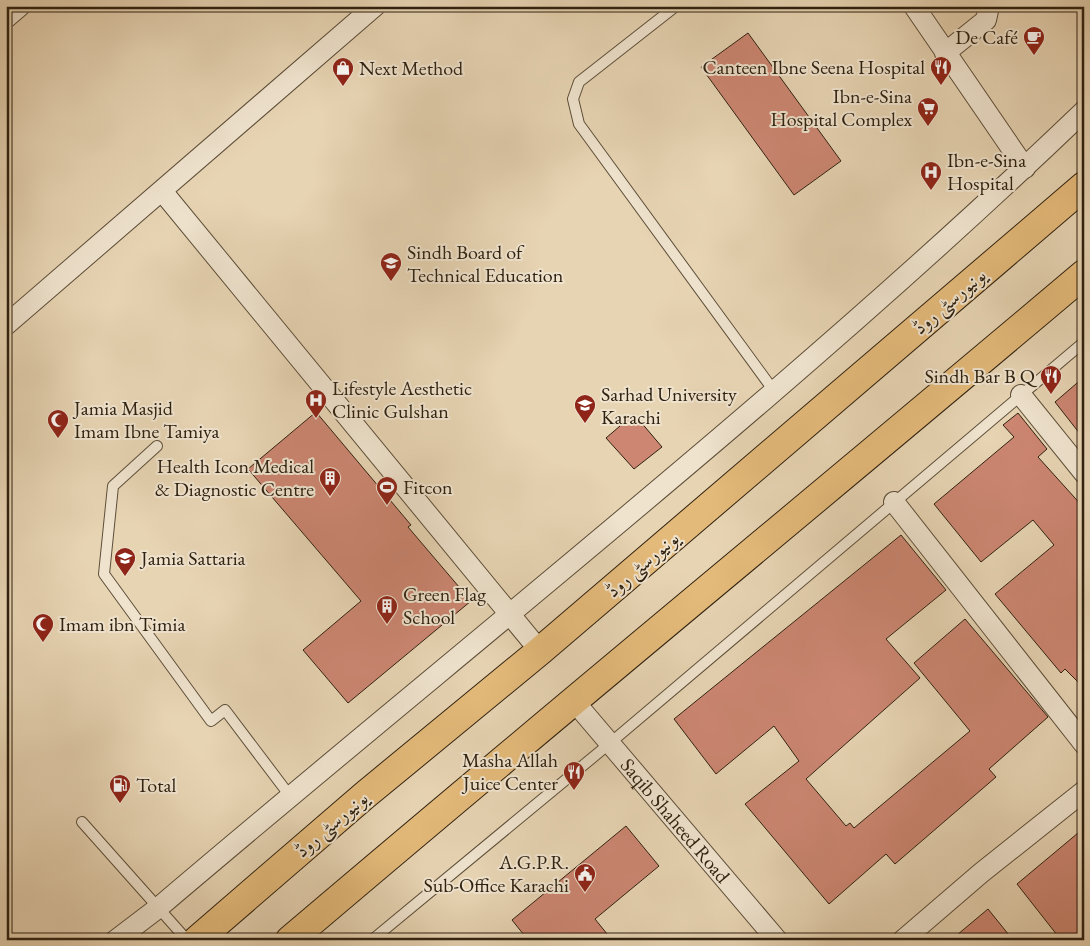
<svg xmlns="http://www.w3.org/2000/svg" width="1090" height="946" viewBox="0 0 1090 946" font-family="'EB Garamond',Amiri,serif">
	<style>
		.building { fill: #cc8672; stroke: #2f2110 }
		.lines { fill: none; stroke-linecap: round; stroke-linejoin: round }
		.lane-casing { stroke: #5d4e39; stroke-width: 12 }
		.street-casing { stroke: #5d4e39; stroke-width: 22 }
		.primary-casing { stroke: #2f2110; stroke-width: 30 }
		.lane { stroke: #efe3ce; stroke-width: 10 }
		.street { stroke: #efe3ce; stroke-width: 20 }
		.primary { stroke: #e4ba7a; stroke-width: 28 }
		.labels { text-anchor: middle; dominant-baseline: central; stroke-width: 4; stroke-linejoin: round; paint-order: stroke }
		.poi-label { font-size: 20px; fill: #2f2110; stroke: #efe3ce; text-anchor: start }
		.street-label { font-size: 20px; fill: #2f2110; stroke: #efe3ce }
	</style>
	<rect width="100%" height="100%" fill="#e7d4b3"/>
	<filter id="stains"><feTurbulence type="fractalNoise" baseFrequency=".004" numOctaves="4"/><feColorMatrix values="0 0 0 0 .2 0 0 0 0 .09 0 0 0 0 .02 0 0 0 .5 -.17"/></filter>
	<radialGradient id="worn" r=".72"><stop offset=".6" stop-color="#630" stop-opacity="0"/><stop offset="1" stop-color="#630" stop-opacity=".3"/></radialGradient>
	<path class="building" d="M748,33l93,128 -47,34 -93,-128z
		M1084,377v62l-29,-37z
		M316,412l95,113 -3,2 63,74 -123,102 -45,-53 58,-49 -113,-132z
		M1018,413l29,36 -9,8 46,51v180l-19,-19 -4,4 -66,-79 59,-49 -21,-25 -52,42 -47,-58 80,-67 -11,-12z
		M634,414l28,33 -28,22 -28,-31z
		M901,535l45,55 -60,49 34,39 -114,101 40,47 4,-3 4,5 116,-97 -56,-68 51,-44 83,98 -59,52 7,8 -101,87 -9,-10 -57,50 -84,-100 54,-43 -25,-35 -58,48 -42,-55z
		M626,826l33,40 -64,53 17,21h-84l-16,-20z
		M1084,828v112h-23l-44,-56z
		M988,909l25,31h-62z"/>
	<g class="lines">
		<g class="lane-casing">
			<path id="lane" d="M676,6l-97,76 -6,17 6,25 195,267
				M157,446l-44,40 -9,88 107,147 14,-11 65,86
				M82,822l105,118
				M372,940l237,-196 475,-402"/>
		</g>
		<g class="street-casing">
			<g id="street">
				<path d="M914,6l111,162"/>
				<path d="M6,18l14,-12"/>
				<path d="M945,53l41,-33 3,-14"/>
				<path d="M162,191l378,460"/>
				<path d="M6,325l369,-319"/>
				<path d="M1021,395l63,78"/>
				<path d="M894,502l190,242"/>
				<path id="s1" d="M573,700l204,240"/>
				<path d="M116,940l42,-32c310,-264 632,-515 926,-797"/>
				<path d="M903,940l78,-67 103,-82"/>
			</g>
		</g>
		<g class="primary-casing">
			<path id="primary" d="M197,940l168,-145 175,-144 544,-465
				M290,940c263,-224 530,-443 794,-666"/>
		</g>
		<use href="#lane" class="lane"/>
		<use href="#street" class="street"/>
		<use href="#primary" class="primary"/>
	</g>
	<defs>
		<g id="cafe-pin" transform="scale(1.125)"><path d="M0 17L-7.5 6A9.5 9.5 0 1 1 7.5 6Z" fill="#8f2418" stroke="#efe3ce"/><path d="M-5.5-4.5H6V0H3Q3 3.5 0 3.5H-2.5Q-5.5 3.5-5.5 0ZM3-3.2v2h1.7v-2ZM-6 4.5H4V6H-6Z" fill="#fff"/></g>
		<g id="restaurant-pin" transform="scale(1.125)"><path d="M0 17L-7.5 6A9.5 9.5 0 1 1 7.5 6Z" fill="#8f2418" stroke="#efe3ce"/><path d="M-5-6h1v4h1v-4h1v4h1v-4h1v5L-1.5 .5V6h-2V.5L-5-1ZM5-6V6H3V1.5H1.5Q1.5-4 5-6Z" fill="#fff"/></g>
		<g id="shop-pin" transform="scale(1.125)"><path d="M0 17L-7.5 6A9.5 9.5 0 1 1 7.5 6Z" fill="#8f2418" stroke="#efe3ce"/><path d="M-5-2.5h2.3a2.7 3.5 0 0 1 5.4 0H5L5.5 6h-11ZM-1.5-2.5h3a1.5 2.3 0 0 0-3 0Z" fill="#fff"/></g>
		<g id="supermarket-pin" transform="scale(1.125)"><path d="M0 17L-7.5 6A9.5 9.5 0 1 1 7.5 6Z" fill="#8f2418" stroke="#efe3ce"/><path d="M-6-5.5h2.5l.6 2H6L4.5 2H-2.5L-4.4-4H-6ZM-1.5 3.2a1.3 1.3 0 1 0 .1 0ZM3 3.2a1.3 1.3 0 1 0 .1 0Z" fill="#fff"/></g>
		<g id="hospital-pin" transform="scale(1.125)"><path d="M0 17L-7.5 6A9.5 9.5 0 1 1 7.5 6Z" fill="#8f2418" stroke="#efe3ce"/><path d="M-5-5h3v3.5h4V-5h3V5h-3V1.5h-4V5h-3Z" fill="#fff"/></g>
		<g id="school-pin" transform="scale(1.125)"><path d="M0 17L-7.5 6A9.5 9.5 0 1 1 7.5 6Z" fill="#8f2418" stroke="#efe3ce"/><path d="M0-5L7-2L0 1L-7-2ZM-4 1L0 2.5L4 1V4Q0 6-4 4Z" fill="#fff"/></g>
		<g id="university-pin" transform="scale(1.125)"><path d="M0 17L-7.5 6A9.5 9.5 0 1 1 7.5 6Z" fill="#8f2418" stroke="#efe3ce"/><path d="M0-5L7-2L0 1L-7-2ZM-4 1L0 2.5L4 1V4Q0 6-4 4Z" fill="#fff"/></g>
		<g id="mosque-pin" transform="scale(1.125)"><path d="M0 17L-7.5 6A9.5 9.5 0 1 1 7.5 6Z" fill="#8f2418" stroke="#efe3ce"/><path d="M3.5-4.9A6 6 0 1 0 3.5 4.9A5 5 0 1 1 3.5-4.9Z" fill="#fff"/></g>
		<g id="building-pin" transform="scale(1.125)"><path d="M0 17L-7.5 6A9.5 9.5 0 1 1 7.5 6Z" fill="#8f2418" stroke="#efe3ce"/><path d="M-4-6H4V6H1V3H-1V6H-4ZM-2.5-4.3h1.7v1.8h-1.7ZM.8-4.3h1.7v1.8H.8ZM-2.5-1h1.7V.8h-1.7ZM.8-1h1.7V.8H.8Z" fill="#fff"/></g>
		<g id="stadium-pin" transform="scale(1.125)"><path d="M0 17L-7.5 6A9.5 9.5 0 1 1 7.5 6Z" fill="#8f2418" stroke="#efe3ce"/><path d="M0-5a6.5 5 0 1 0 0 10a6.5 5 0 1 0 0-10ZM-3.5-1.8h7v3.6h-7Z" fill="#fff"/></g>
		<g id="fuel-pin" transform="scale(1.125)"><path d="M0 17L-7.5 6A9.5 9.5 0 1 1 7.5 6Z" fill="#8f2418" stroke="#efe3ce"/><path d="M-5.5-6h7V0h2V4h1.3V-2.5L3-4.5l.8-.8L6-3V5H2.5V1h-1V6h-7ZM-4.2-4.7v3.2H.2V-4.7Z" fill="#fff"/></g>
		<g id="civic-pin" transform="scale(1.125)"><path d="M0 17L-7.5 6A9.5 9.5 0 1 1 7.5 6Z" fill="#8f2418" stroke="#efe3ce"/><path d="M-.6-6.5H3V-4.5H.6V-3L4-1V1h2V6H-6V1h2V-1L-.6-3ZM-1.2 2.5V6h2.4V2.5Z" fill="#fff"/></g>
	</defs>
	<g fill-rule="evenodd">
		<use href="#cafe-pin" x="1034" y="37"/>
		<use href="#restaurant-pin" x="941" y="67"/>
		<use href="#shop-pin" x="343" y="68"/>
		<use href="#supermarket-pin" x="928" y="108"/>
		<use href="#hospital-pin" x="931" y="172"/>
		<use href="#school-pin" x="391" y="263"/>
		<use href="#restaurant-pin" x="1051" y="376"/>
		<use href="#hospital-pin" x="316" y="400"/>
		<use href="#university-pin" x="585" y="405"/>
		<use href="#mosque-pin" x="58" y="420"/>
		<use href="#building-pin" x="330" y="478"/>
		<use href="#stadium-pin" x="387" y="487"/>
		<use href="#school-pin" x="125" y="558"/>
		<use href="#building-pin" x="387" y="606"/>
		<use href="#mosque-pin" x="43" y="624"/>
		<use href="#restaurant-pin" x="574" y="772"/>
		<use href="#fuel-pin" x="120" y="785"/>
		<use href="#civic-pin" x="585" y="874"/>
	</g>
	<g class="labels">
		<g class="poi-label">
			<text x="1018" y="37" text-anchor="end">De Café</text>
			<text x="925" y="67" text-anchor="end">Canteen Ibne Seena Hospital</text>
			<text x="359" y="68">Next Method</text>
			<text x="912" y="96" text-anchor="end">Ibn-e-Sina<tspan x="912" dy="23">Hospital Complex</tspan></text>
			<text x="947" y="160">Ibn-e-Sina<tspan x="947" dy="23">Hospital</tspan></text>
			<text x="407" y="252">Sindh Board of<tspan x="407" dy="23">Technical Education</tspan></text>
			<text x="1035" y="376" text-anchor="end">Sindh Bar B Q</text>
			<text x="332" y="388">Lifestyle Aesthetic<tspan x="332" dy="23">Clinic Gulshan</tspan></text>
			<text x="601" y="394">Sarhad University<tspan x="601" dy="23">Karachi</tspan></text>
			<text x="74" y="408">Jamia Masjid<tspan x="74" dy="23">Imam Ibne Tamiya</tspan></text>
			<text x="314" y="466" text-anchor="end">Health Icon Medical<tspan x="314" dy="23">&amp; Diagnostic Centre</tspan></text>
			<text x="403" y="487">Fitcon</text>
			<text x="141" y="558">Jamia Sattaria</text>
			<text x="403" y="594">Green Flag<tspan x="403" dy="23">School</tspan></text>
			<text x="59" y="624">Imam ibn Timia</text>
			<text x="558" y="760" text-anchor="end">Masha Allah<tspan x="558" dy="23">Juice Center</tspan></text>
			<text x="136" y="785">Total</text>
			<text x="569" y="862" text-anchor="end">A.G.P.R.<tspan x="569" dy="23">Sub-Office Karachi</tspan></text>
		</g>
		<g class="street-label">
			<text transform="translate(949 301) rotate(-41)">یونیورسٹی روڈ</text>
			<text transform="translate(642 564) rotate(-41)">یونیورسٹی روڈ</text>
			<text stroke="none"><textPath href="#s1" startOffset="158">Saqib Shaheed Road</textPath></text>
			<text transform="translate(331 824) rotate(-41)">یونیورسٹی روڈ</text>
		</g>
	</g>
	<rect width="1090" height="946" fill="none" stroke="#e7d4b3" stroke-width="25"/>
	<rect x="8" y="8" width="1075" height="931" fill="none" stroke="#2f2110" stroke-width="2.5"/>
	<rect x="12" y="12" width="1065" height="921" fill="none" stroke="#2f2110"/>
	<rect width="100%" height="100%" filter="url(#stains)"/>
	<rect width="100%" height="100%" fill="url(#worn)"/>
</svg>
